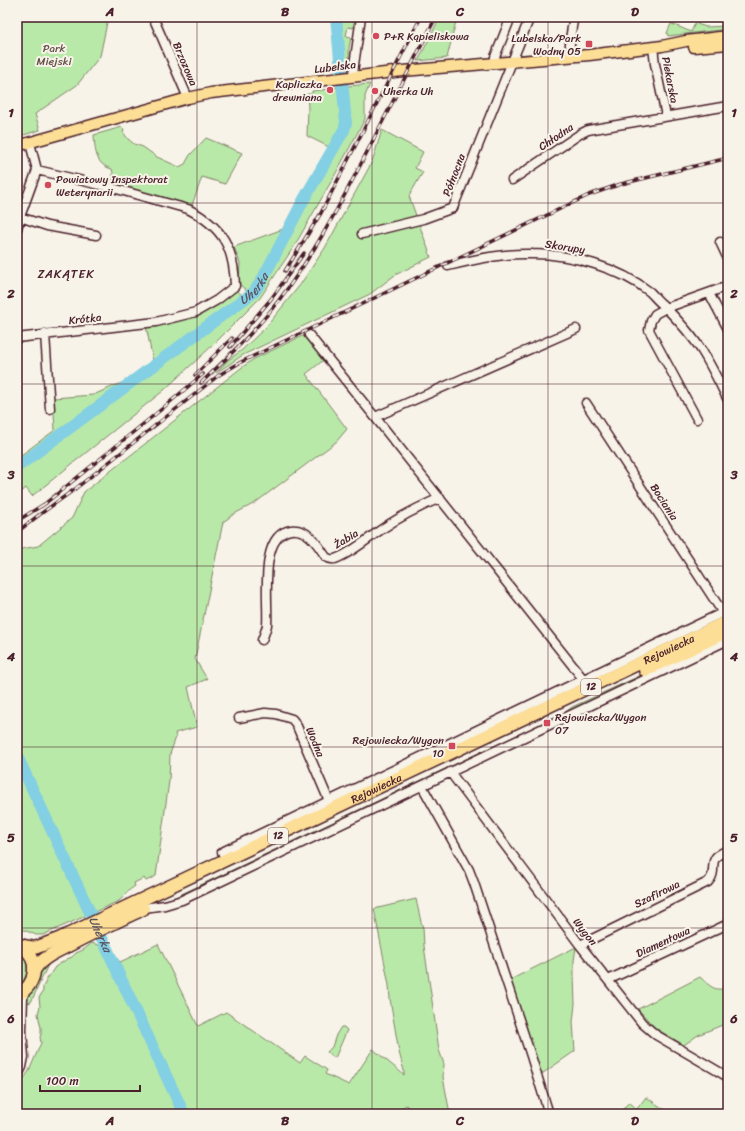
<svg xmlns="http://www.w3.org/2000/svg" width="745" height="1131" viewBox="0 0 745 1131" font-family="Sriracha,sans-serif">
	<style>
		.green { fill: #b9e9a8; stroke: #82846a }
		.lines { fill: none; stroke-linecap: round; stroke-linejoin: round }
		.river { stroke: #83cfe3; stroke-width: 12 }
		.minor-casing { stroke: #4a1f2b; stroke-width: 11 }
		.major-casing { stroke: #4a1f2b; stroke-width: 13 }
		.highway-casing { stroke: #4a1f2b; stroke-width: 15 }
		.minor { stroke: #f7f3e8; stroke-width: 8 }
		.major { stroke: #fdde96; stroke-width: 10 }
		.highway { stroke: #fdde96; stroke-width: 12 }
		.rail-casing { stroke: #4a1f2b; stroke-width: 3.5 }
		.rail { stroke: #f7f3e8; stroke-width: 2; stroke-dasharray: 6; stroke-linecap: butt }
		.grid { fill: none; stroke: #4a1f2b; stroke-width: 1; stroke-opacity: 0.55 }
		.poi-dot { fill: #d1495b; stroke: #f7f3e8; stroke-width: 1.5 }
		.labels { text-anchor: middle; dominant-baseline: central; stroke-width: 4; stroke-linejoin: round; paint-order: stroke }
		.shield { fill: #f7f3e8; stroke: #7e5f64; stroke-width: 1 }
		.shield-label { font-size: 10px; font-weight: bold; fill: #4a1f2b }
		.poi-label { font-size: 11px; fill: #4a1f2b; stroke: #f7f3e8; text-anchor: start }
		.park-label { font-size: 11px; fill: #66524a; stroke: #f7f3e8 }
		.street-label { font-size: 11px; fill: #4a1f2b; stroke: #f7f3e8 }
		.neighbourhood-label { font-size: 12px; letter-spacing: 1px; fill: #4a1f2b; stroke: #f7f3e8 }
		.water-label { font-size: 12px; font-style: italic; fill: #5b5462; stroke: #f7f3e8 }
		.neatline { fill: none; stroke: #4a1f2b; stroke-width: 1.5 }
		.grid-label { font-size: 13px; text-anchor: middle; font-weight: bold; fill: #4a1f2b }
	</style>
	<rect width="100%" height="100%" fill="#f7f3e8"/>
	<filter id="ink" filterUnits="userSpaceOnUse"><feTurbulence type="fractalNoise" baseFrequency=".025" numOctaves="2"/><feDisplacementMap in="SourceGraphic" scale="8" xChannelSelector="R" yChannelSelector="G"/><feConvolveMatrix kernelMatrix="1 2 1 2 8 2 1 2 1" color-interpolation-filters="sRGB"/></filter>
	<g filter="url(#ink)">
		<path class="green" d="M17,17h90l1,1 -8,38 -23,29 -42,29 5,16 -23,7z
			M333,17h22l-2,11 -5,-1 -2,9 5,1 -2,11v21l-10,1z
			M440,17h17l-10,41 -29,3z
			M674,17h1l-3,7 19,8 7,-15h1l-2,7 9,3 22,-1v3l-60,7 -1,-3z
			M370,84l-5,12v23l-6,11 -23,43 -41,72 -35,53 -47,47 -50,46 -131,105 -6,-8 -9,7v-37l38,-28 -2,-32 40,-3 33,-14 27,-20 -7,-35 28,-6 61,-31 7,6 5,-4 -8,-7 1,-21 -6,-16 49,-18 46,-82 -22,-11 1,-28 -1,-14h5v-3l18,-2 7,-2z
			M122,127l2,2 -1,3 5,7 6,5 9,3 14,10 22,10 6,-3 5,-9 16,-17 36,15 -17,31 -23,-7 -11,31 -79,-23 1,-12 -1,-4c-17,-4 -17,-20 -18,-34z
			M382,130l41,22 -8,16 8,4 -14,24 22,61 -36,18 -25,19 -127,61 -27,18 11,-12 15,-11 24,-23 34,-42 25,-37 47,-86z
			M302,336l7,2 16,21 -19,15 41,55 -11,13 -81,61 -21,11 -11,8 -28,137 12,20 -19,8 9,40 -22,6 1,4 -6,17 -1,27 -13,95 -10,5 -2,-3 -10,5 1,3c-7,4 -10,10 -16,15l-76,34h-7l-19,-8v-377l21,-4 34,-28 12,-26 157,-124 13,-9z
			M674,660l1,3 -117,55 14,-11z
			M491,747l1,3 -308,147 -15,3z
			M416,899l5,23 2,6 1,18 8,55 7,49 5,14 -1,13 7,37h-17c-9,-11 -14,-1 -22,-5 -2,-1 -3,-2 -5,-4l-5,3 -7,6h-377v-25l12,-18 12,-28 -1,-6 1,-3v-6l-3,-14 2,-8 -1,-8 4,-7v-4l4,-8 8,-12 12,-8 5,-2 4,-4 7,-3 9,-7 16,5 12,14 38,-18 40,82 28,-14 74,51 5,-7 22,14 -2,4 24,11 24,-36 31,26v-4l-5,-19 -9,-53 -1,-14 -15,-76z
			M576,947l-2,14v15l1,28 -2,18 2,29 -36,25 -31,-95z
			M17,950c14,11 13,28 0,38z
			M46,962l2,3 -1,2 -15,33 -1,2 -4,1c2,-15 10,-29 19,-41z
			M700,977c10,9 14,15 28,11v18l-2,1 1,16 -29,12 -14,10 -29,-17 -17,-19z
			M341,1027h3l3,3 -12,28 -2,-1 -6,-5 5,-5 4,-12z
			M646,1097l25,17h-52l10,-12 8,7z"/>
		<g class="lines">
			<g class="river">
				<path id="s1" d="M17,467l162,-120 75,-55 7,-10 42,-81 41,-71 2,-7 -10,-106"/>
				<path id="s2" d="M17,756l167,358"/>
			</g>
			<g class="minor-casing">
				<path id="minor" d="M153,17l35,81
					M653,47l2,17 11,52
					M570,57c-1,-14 1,-27 4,-40
					M495,63v-6l16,-40
					M353,76l1,-11 7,-48
					M512,180l68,-46 8,-4 140,-24
					M20,217l27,9 49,9
					M17,229l4,-15 16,-44 -7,-27
					M362,234l61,-15 30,-11 77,-191
					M720,242l8,17
					M448,266c28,-7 56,-13 85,-12 39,0 86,14 117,38 4,4 8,9 13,13 14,14 28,29 39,46 10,16 18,33 26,49
					M709,293l19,36
					M576,329l-201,88 209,263
					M45,334l5,75
					M309,335l66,82
					M17,338l139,-16 40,-10 21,-12 18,-14c-1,-38 -12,-59 -47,-77l-75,-21 -76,-18
					M586,403l137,210
					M697,419l-48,-89 2,-9 4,-7 11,-6 62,-22
					M262,640c2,-5 4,-10 5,-15 2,-24 -9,-90 24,-95 17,-2 27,15 35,27 3,2 5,3 9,2 17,-6 32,-20 47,-30 19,-13 37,-22 58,-31
					M239,718l26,-5 11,1 16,5 4,5 33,77
					M450,772l130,173 62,78 14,12 72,42
					M422,786l47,84 5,13 57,173 18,58
					M226,860l-4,-8 506,-242
					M144,908l21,-3 17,-5 546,-260
					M580,945l128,-63c9,-9 2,-18 8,-25 3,-3 8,-5 12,-7
					M608,980l120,-56
					M17,1077l5,-10 2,-10 -2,-26 1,-34 2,-7"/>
			</g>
			<g class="major-casing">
				<path id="major" d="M694,47l34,-3
					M17,146l171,-48 23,-5 192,-22 186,-16 73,-9 24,-5 42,-5"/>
			</g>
			<g class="highway-casing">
				<g id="highway">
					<path d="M645,670l83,-39"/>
					<path id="s3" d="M23,946l12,2 26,-10 667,-317"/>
					<path d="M35,969c7,-11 21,-17 33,-23 24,-13 50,-25 75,-37"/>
					<path d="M17,995c21,-10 23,-37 4,-50"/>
				</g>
			</g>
			<use href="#minor" class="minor"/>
			<use href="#major" class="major"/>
			<use href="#highway" class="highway"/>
			<g class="rail-casing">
				<path id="rail" d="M285,271l36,-58 100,-196
					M230,347l41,-48 33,-46
					M195,375l37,-37
					M201,383c23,-22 46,-44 66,-68 41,-49 71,-106 100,-163 23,-45 46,-90 69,-135
					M42,506l121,-98 40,-34
					M17,521l29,-18
					M17,532l22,-17 36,-26 144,-114 22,-13 348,-167 32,-11 107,-26"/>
			</g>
			<use href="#rail" class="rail"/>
		</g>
	</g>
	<path class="grid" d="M197,17v1097M372,17v1097M548,17v1097M17,203h711M17,384h711M17,566h711M17,747h711M17,928h711"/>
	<g class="poi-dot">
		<circle cx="376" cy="36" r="4"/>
		<rect x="585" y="40" width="8" height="8" rx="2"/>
		<circle cx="330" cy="90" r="4"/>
		<circle cx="375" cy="91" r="4"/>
		<circle cx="48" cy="185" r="4"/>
		<rect x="543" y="719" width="8" height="8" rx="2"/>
		<rect x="448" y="742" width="8" height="8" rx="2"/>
	</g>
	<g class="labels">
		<g class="shield">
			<rect x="581" y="679" width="20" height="16" rx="3"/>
			<rect x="268" y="828" width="20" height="16" rx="3"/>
		</g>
		<g class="shield-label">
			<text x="591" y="687">12</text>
			<text x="278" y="836">12</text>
		</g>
		<g class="poi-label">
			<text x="384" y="36">P+R Kąpieliskowa</text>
			<text x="581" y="38" text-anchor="end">Lubelska/Park<tspan x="581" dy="13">Wodny 05</tspan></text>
			<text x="322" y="84" text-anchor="end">Kapliczka<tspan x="322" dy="13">drewniana</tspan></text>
			<text x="383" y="91">Uherka Uh</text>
			<text x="56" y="179">Powiatowy Inspektorat<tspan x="56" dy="13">Weterynarii</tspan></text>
			<text x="555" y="717">Rejowiecka/Wygon<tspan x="555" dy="13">07</tspan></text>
			<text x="444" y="740" text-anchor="end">Rejowiecka/Wygon<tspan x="444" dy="13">10</tspan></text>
		</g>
		<g class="park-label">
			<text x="54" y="48">Park<tspan x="54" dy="13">Miejski</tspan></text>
		</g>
		<g class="street-label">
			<text transform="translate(185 64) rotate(67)">Brzozowa</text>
			<text transform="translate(335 67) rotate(-7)">Lubelska</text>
			<text transform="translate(670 80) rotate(79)">Piekarska</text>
			<text transform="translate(556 137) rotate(-34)">Chłodna</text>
			<text transform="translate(454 175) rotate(-69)">Północna</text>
			<text transform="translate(565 247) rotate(9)">Skorupy</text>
			<text transform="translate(85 319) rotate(-6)">Krótka</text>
			<text transform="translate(664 502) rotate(57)">Bociania</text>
			<text transform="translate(346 539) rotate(-31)">Żabia</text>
			<text stroke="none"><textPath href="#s3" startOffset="713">Rejowiecka</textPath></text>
			<text transform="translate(315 742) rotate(67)">Wodna</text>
			<text stroke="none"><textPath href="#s3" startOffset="389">Rejowiecka</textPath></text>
			<text transform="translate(657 894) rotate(-26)">Szafirowa</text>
			<text transform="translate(585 932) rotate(52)">Wygon</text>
			<text transform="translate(663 942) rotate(-25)">Diamentowa</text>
		</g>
		<g class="neighbourhood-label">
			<text x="66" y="274">ZAKĄTEK</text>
		</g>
		<g class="water-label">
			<text stroke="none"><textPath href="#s1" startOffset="297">Uherka</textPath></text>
			<text stroke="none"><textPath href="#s2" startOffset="197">Uherka</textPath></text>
		</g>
	</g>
	<rect width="745" height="1131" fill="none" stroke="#f7f3e8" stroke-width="44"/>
	<path d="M40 1085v6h100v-6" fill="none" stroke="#4a1f2b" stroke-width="2"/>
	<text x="46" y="1085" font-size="12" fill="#4a1f2b" stroke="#f7f3e8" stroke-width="3" paint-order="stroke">100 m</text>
	<rect x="22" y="22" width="701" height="1087" class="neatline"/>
	<g class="grid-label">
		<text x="110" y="16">A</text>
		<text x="285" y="16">B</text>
		<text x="460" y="16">C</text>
		<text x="635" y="16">D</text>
		<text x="11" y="117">1</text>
		<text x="734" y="117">1</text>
		<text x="11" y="298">2</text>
		<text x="734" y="298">2</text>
		<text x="11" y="479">3</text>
		<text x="734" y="479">3</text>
		<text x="11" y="661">4</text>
		<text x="734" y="661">4</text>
		<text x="11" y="842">5</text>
		<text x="734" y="842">5</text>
		<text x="11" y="1023">6</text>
		<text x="734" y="1023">6</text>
		<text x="110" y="1125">A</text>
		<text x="285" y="1125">B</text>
		<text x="460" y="1125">C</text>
		<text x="635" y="1125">D</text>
	</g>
</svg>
